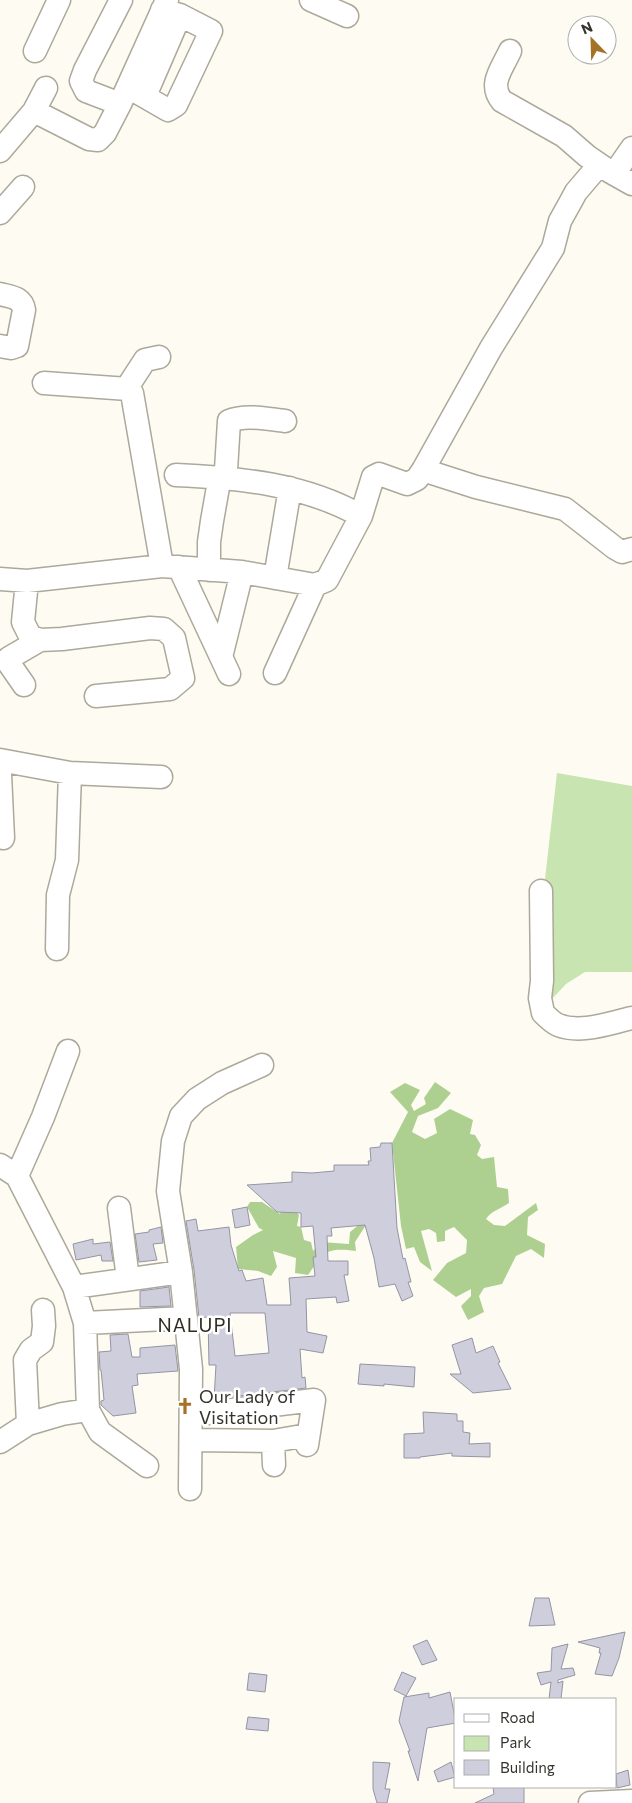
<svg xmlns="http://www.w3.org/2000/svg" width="632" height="1803" viewBox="0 0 632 1803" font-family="Commissioner,sans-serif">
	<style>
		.green { fill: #c8e4b0 }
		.forest { fill: #add090 }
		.building { fill: #cecedd; stroke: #9594a3; fill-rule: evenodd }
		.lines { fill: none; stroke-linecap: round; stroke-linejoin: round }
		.minor-casing { stroke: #aca89a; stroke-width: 25 }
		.minor { stroke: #fff; stroke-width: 22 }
		.labels { text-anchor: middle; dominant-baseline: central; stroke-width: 5; stroke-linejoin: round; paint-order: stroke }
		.poi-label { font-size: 18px; fill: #35332d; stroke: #fff; text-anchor: start }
		.neighbourhood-label { font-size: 19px; letter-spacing: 1px; fill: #2f2b1f; stroke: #fff }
	</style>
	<rect width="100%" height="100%" fill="#fefcf2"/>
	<path class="green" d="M557,773l75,13v186h-47l-19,12 -17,18 -6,-91 2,-32z"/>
	<path class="forest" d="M435,1082l16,11 -13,15 -20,8 -6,16 13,7 12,-6 -3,-14 16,-10 23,11 -3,14 5,1 6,10 -4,10 5,4 12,-2 3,30 11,2 1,14c-7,5 -18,8 -23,16l8,6 11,1 31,-23 2,7 -10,7 -1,18 18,9 -1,14 -13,-9 -15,7 -14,28 -18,4 -5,8 5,16 -16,8 -7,-14 10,-10v-7l-15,8 -23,-17 14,-17 19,-10 1,-13 -13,-13 -9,4v10l-8,1 -1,-9 -7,-4 -8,2 11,40 -12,-9 -6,-15 -8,2 -5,-23 -9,-83 16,-31 -18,-20 15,-9 15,7 -9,15 3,6 12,-7 -2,-6z
		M250,1202h12l18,12 3,-10 7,1 9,10 -2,11 4,1 3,13 7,2 2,9 8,-9 28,2 1,-12 11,-9 5,2 -11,17 1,9c-30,-4 -31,0 -48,24l-13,-2 1,-15 -23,-7 4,16 -6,9 -13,-5 -20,-2 -2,-22 17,-12 10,-5 -4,-2 -12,-21z"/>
	<path class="building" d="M381,1143h11l5,85 6,31 2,-1 6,24h-3l5,14 -11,5 -7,-17 -16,3 -5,-29 -9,-33 -34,3 1,8h-5l1,25h20v14h-4l5,26 -12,2 -1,-6 -30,2 1,33 20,4 -4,17 -23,-4 2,29 3,-1 1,11 -92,11 2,-34h-7l-1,-48 -9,1 -5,-48 -8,-49 10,-2 2,12 31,-4 2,18 8,26 3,-1 4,11 17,-3 4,27h24l-2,-27 26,-2 -2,-19h3l-3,-31 -12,1v-14l-24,-1 -30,-27 45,-3v-10l20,1 22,-2v-6h35l-1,-4h3l-1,-13 10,-1zM230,1313h35l4,40 -34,3z
		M247,1207l3,18 -15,3 -3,-18z
		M161,1227l2,16 -10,1 4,16 -18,2 -4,-28 14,-2v-2z
		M93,1239v5l17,-2 3,19h-11l-1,-6 -25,5 -3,-16z
		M169,1287l2,19 -31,1v-16z
		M128,1334l4,23h8v-9l35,-3 3,26 -41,3 1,11 -6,1 4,27 -23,3 -12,-11v-4l3,-1 -3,-30h-1l-1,-18 12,-1 -1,-16z
		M472,1338l4,15 17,-7 7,16 -2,1 13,26 -38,4 -23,-19h11l-9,-29z
		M360,1364l55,3 -1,20 -30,-3v2l-26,-2z
		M423,1412l34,2v7h6v11l7,1 -1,11 21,-1v14l-38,-1v-3l-32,4v1h-16v-24l20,-1z
		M535,1598h14l6,27 -26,1z
		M625,1632l-6,26 -7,18 -17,-2 6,-21h-2l1,-5 -22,-6z
		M427,1640l10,20 -15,5 -9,-19z
		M568,1644l-7,25 12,-1 2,7 -17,5v3l5,-2 -2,18h-12l2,-17 -10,3 -4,-12 14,-2 1,-23z
		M402,1672l14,6 -10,18 -12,-6z
		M249,1673l18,2 -2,17 -18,-2z
		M450,1692l6,31 -29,5 -9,53 -10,-30h2l-11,-30 5,-24 25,-4v5z
		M248,1717l21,2 -1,12 -22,-2z
		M373,1762l17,1 -5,26h5l-3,14h-10l-4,-14z
		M451,1762l4,15 -17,5 -4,-11z
		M628,1770l2,15 -13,3 -1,-14z
		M493,1787h31v16h-49l19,-9z"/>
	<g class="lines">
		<g class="minor-casing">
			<path id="minor" d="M311,0l36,16
				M35,51l24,-51
				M510,51c-8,18 -22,33 -8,50l62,35 23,20 22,15 23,13
				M128,87l40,23 8,-5 35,-74 -31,-16 -18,-5
				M145,96l35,-81
				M120,104l-34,-13 -5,-10 4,-11 36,-70
				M34,111l55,28 9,1 7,-7 15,-29 47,-104
				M0,151l34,-40 12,-23
				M614,174l18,-26
				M0,213l23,-26
				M0,294c11,3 22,3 24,16l-7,36 -6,2 -11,-2
				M44,383l84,6 4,4 30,173
				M128,389l2,-6 15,-23 14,-3
				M423,470l53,17 89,22 50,39 7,4 10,-3
				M176,475c65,3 128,9 185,41
				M179,567l50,107
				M209,570v-28l3,-21 6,-34 8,-17 3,-49c16,-7 38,-2 56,0
				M275,578l15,-90
				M0,579l27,2 135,-15 80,6 73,13 12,-5 34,-64 12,-39 6,-3 28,10 10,-5 6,-9 68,-122 62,-100 7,-27 10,-18 6,-11 23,-27
				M27,581l-4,41 7,14 10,4 22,-1 88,-11 14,1 10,9 9,40 -13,11 -74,7
				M221,657l21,-85
				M275,673l40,-88
				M24,685l-16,-23 1,-4 31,-18
				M0,760l70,13 91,4
				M0,774l3,64
				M541,891l1,90 -2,17 3,15c4,4 10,10 15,12 23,9 51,-2 74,-7
				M57,949l1,-54 9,-35 3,-87
				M0,1165l17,11 57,111 11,36 3,87 12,22 47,34
				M17,1176l26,-59 25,-66
				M119,1208l9,71
				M74,1287l107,-15
				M85,1323l101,-5
				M191,1415l123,-15 -7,45
				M28,1424l-3,-64 6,-10 11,-8 2,-16 -1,-16
				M192,1440l81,1 35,-6
				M273,1441l1,24
				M0,1442l28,-18 34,-10 26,-4
				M190,1489l1,-120 -10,-97 -13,-81 5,-50 8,-25 16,-17 25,-16 40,-18
				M590,1803l42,-2"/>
		</g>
		<use href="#minor" class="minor"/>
	</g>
	<defs>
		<g id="church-bare" transform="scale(1.35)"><path d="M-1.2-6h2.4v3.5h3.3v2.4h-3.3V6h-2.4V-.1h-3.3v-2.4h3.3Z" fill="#a47328" stroke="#fff" stroke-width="2.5" paint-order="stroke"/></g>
	</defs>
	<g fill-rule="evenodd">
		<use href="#church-bare" x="185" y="1406"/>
	</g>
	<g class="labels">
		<g class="poi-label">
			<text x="199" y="1396">Our Lady of<tspan x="199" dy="21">Visitation</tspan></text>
		</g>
		<g class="neighbourhood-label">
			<text x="195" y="1324">NALUPI</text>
		</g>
	</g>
	<rect x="454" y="1698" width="162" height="90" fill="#ffffff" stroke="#aeadab"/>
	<rect x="464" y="1714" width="25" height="8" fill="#ffffff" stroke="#aeadab"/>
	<text x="500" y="1723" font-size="15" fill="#35332d">Road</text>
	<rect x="464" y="1736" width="25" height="15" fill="#c8e4b0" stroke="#aeadab"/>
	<text x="500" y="1748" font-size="15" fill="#35332d">Park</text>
	<rect x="464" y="1760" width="25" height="15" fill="#cecedd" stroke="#aeadab"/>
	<text x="500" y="1773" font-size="15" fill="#35332d">Building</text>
	<g transform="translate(592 40) rotate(337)"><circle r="24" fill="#ffffff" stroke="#aeadab"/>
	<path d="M0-4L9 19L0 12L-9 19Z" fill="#a47328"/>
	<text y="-8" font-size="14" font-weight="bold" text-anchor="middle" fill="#35332d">N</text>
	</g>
</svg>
